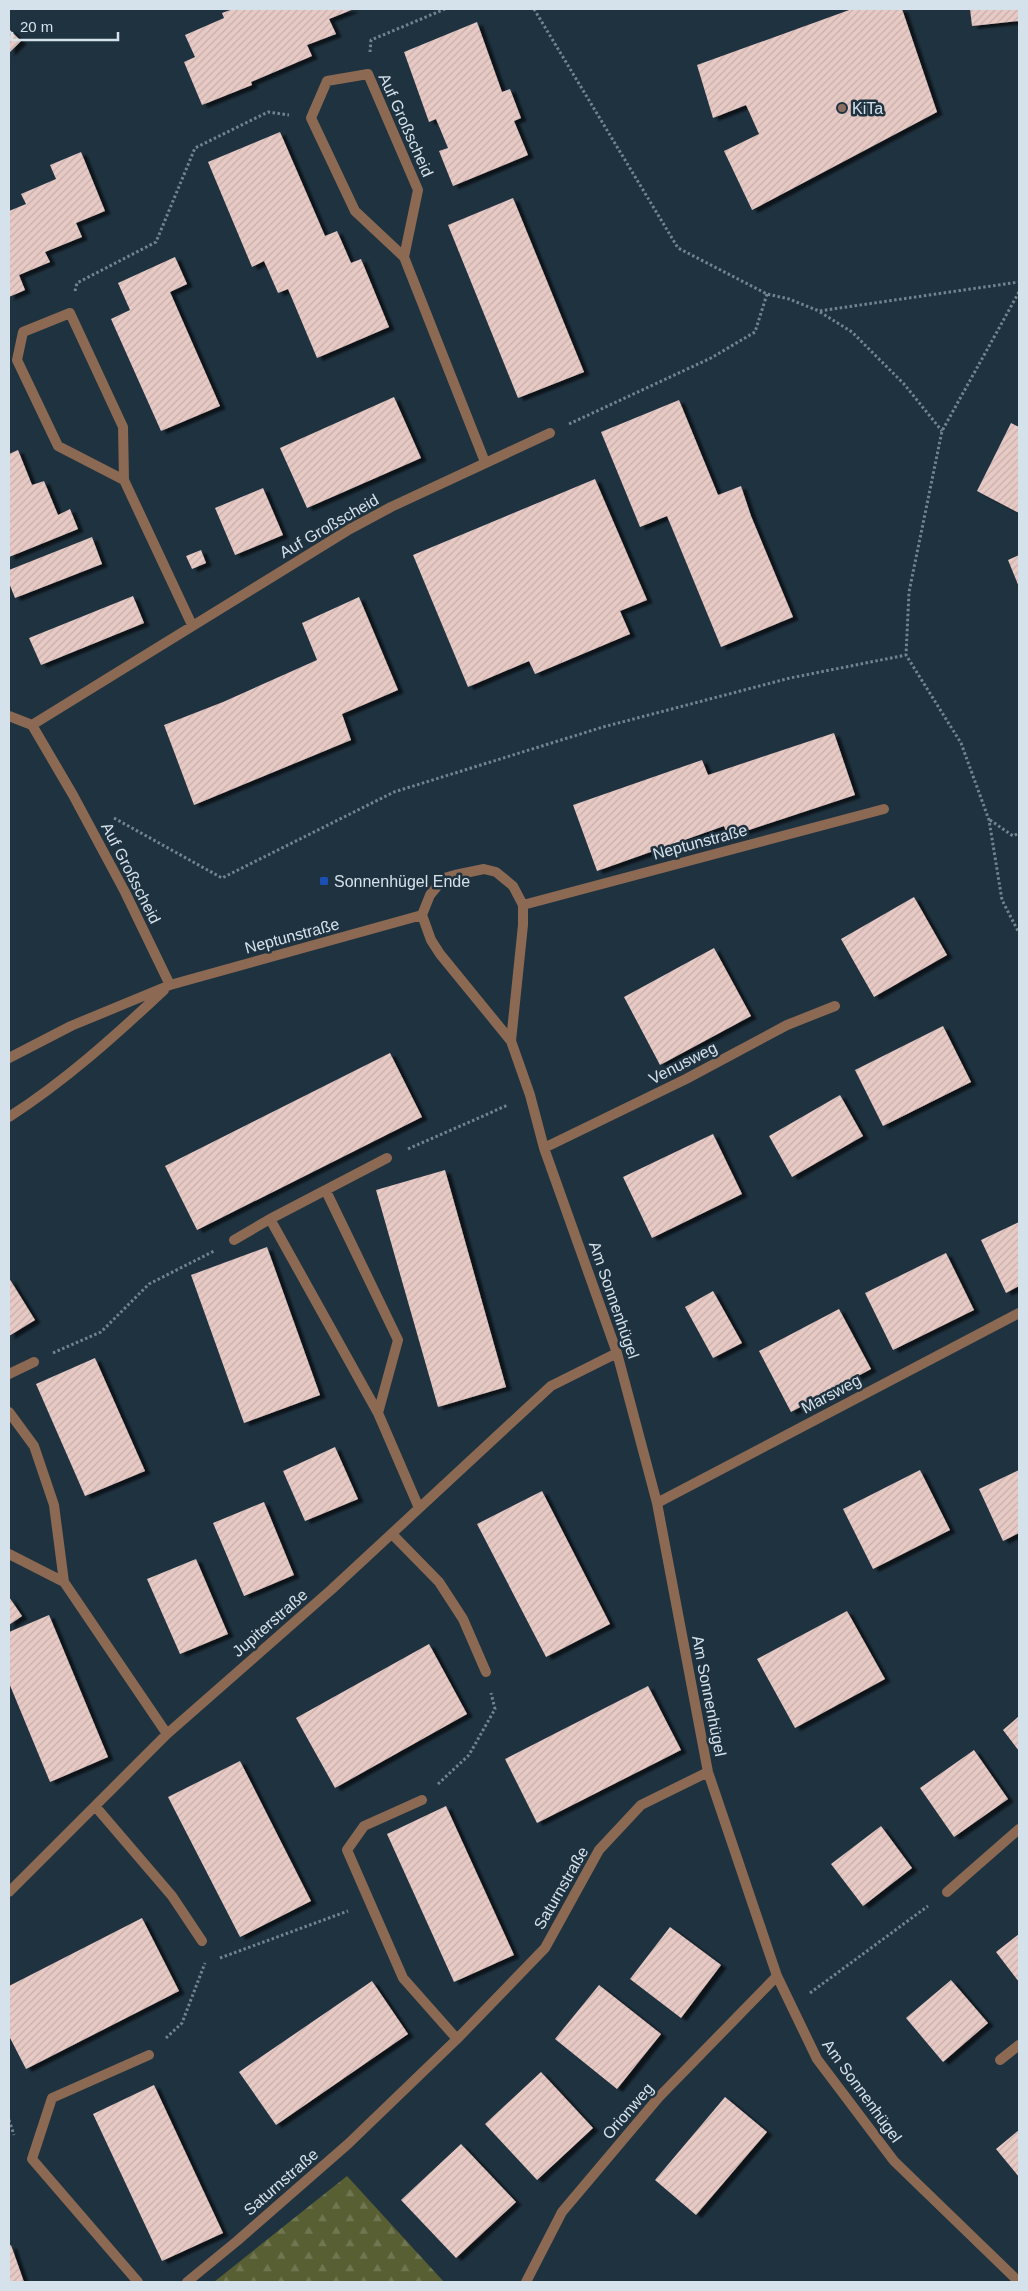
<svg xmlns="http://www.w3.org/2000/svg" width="1028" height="2291" viewBox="0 0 1028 2291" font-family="Arial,sans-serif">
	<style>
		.forest { fill: url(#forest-firs) }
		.building { fill: url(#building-hatch); filter: url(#shadow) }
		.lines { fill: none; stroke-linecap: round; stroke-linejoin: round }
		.path { stroke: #73838f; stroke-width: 3; stroke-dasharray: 2.5 2.5; stroke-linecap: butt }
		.minor { stroke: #8c6952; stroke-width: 10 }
		.education-dot { fill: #8d6e63; stroke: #1f3240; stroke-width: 2 }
		.transit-dot { fill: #1a4fb4; stroke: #1f3240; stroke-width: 2 }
		.labels { text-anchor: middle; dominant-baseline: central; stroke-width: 5; stroke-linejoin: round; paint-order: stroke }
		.poi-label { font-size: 16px; fill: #d6e2eb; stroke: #1f3240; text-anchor: start }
		.street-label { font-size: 16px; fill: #d6e2eb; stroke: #1f3240 }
	</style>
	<defs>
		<pattern id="forest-firs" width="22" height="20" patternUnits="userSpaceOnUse" patternTransform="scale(1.25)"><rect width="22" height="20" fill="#585f33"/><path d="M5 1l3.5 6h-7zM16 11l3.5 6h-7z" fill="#6f7651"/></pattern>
		<pattern id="building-hatch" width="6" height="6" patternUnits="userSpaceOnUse" patternTransform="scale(1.25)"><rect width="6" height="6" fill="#e8cac5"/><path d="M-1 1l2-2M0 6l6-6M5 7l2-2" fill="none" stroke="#c6afac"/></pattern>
		<filter id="shadow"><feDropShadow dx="5.5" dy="3" stdDeviation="1" flood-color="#0009"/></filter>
	</defs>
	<rect width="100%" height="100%" fill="#1f3240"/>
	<path class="forest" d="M347,2176l97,106h-230z"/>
	<path class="building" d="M233,9h121l-25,10 7,15 -29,11 5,11 -61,26 1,3 -50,20 -18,-43 11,-5 -10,-22 39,-17 -2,-5z
		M852,9h50l35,103 -185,98 -28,-59 35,-17 -13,-29 -33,13 -16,-53z
		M970,9h49v12l-47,5z
		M477,22l25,70 8,-3 11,29 -7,3 14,34 -75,31 -14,-35 9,-3 -12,-29 -7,3 -25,-70z
		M9,29l12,12 -12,12z
		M280,132l45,104 12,-5 14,32 10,-4 28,68 -72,31 -29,-69 -10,4 -14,-32 -12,6 -44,-105z
		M81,152l24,59 -29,12 6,14 -37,15 5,10 -31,13 6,15 -16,7v-86l17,-7 -5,-10 35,-15 -6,-14z
		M513,198l71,174 -66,26 -70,-173z
		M175,257l12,27 -17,8 50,114 -59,25 -50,-112 19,-9 -12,-27z
		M394,397l27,61 -114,50 -27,-60z
		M679,400l39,95 23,-9 10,30 42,101 -72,30 -54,-131 -27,11 -39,-95z
		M1011,423l8,4v86l-42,-22z
		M18,450l14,35 12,-4 14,34 12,-6 8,20 -69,28v-103z
		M595,479l52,121 -27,11 10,23 -95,40 -6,-13 -61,26 -55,-132z
		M263,488l20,47 -48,20 -20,-47z
		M92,537l10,27 -87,34 -6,-15v-13z
		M201,550l5,13 -14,6 -6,-13z
		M1019,555v32l-11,-27z
		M133,596l11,27 -103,42 -12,-27z
		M359,597l39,93 -56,24 9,26 -157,65 -30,-80 59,-23 94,-42 -15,-37z
		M834,733l21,62 -127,42 -4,-11 -127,45 -24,-66 129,-45 6,15z
		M914,897l33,58 -73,42 -33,-58z
		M714,948l37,68 -91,49 -36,-68z
		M943,1026l28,56 -88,44 -28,-56z
		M390,1053l32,64 -225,113 -32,-64z
		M840,1095l23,41 -71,41 -23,-41z
		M713,1134l29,60 -90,44 -29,-61z
		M445,1170l61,217 -68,20 -62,-217z
		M1019,1222v64l-13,7 -25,-53z
		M267,1247l53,148 -76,28 -53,-148z
		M946,1253l28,57 -81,40 -28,-57z
		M9,1278l26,42 -26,16z
		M713,1291l29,52 -29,15 -28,-51z
		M839,1309l32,60 -80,43 -32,-61z
		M95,1358l50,113 -60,25 -49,-112z
		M335,1447l23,52 -53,22 -22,-50z
		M920,1470l30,60 -77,39 -30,-60z
		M1019,1470v63l-16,8 -24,-52z
		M542,1491l68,133 -64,33 -69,-133z
		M264,1502l30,73 -50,21 -31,-73z
		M196,1559l32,75 -48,20 -33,-75z
		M9,1597l13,19 -13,9z
		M847,1611l38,68 -90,49 -38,-69z
		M49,1615l59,142 -58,25 -41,-99v-51z
		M429,1644l38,70 -132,74 -39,-70z
		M648,1686l33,64 -144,73 -32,-64z
		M1019,1716v35l-16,-21z
		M974,1750l34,49 -54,38 -34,-49z
		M240,1761l71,140 -71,36 -72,-140z
		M446,1806l68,149 -60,27 -67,-148z
		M881,1826l31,42 -49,38 -32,-42z
		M142,1918l37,73 -153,78 -17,-33v-50z
		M670,1927l51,38 -40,53 -51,-39z
		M1019,1934v48l-23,-30z
		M951,1980l37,43 -45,39 -37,-44z
		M372,1981l36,53 -132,91 -37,-53z
		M599,1985l62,49 -44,55 -62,-50z
		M541,2072l52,56 -56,52 -52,-56z
		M154,2085l69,148 -61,28 -69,-147z
		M725,2097l42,35 -71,83 -41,-35z
		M1019,2130v47l-23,-28z
		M461,2144l55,58 -60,56 -55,-58z
		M11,2245l13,37h-15v-36z"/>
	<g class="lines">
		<path class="path" d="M534,9l144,239 89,46 22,5 30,12 200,-29
			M370,52l1,-12 74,-31
			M75,291l2,-8 79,-41 39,-94 73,-36 21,3
			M1019,292l-77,139 -33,161 -3,63 55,88 28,77 13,80 17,33
			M820,312l32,20 52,52 38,47
			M569,424l142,-66 44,-26 12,-38
			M114,818l108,60 172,-86 209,-65 187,-49 116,-23
			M990,820l23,16 6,-3
			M408,1149l100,-44
			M53,1353l48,-21 48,-48 65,-33
			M438,1784l31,-29 26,-46 -4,-16
			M220,1958l128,-47
			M810,1993l118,-87
			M166,2038l16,-15 23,-60
			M9,2120l5,15"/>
		<path class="minor" d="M404,257l-49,-46 -44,-93 16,-37 41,-7 50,116 -14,67 81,205
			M124,480l-66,-34 -41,-86 6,-28 47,-19 53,114 1,53 68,145
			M9,716l23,9 41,70 52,97 45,93
			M32,725l318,-196 41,-22 159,-74
			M523,905l361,-96
			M511,1041l12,-116v-20l-10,-19 -17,-14 -12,-3 -29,6 -11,3 -14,17 -8,20 9,25 9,14 71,87 19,54 14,53 73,205 40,150 51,269 69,204 40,83 77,102 125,121
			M9,1058l62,-32 99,-41 252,-70
			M9,1117c56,-36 106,-81 155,-127
			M544,1148l142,-69 101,-54 48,-19
			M326,1191l72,149 -20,73 41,95
			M270,1219l108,194
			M234,1240l36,-21 117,-61
			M9,1374l25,-12
			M9,1412l25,34 20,59 10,77 103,152
			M657,1503l362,-190
			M392,1534l47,48 24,37 23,53
			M9,1554l55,28
			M422,1800l-58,26 -17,24 56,128 54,61
			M95,1806l77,90 30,45
			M9,1892l158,-158 165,-145 193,-179 26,-24 66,-33
			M947,1892l72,-63
			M1000,2060l19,-15
			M138,2282l-106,-123 20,-61 97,-43
			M187,2282l50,-41 111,-97 109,-105 88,-91 54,-98 42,-45 67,-33
			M526,2282l36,-70 97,-115 118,-121"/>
	</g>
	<circle class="education-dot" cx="842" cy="108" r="5"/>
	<rect class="transit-dot" x="319" y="876" width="10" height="10" rx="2.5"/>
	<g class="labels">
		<g class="poi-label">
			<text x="852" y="108">KiTa</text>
			<text x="334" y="881">Sonnenhügel Ende</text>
		</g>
		<g class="street-label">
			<text transform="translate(406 125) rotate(66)">Auf Großscheid</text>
			<text transform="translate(329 526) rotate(-30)">Auf Großscheid</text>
			<text transform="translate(700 842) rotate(-15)">Neptunstraße</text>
			<text transform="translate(131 873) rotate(63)">Auf Großscheid</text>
			<text transform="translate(292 936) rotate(-15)">Neptunstraße</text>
			<text transform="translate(683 1063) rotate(-27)">Venusweg</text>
			<text transform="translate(614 1300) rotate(71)">Am Sonnenhügel</text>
			<text transform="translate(831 1394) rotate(-28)">Marsweg</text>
			<text transform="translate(270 1623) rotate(-41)">Jupiterstraße</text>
			<text transform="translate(709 1696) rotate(79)">Am Sonnenhügel</text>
			<text transform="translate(561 1888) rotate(-60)">Saturnstraße</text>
			<text transform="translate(862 2091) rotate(54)">Am Sonnenhügel</text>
			<text transform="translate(628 2111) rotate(-49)">Orionweg</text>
			<text transform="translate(281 2182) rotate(-41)">Saturnstraße</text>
		</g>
	</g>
	<rect width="1028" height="2291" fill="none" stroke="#d6e2eb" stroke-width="20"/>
	<path d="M12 32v8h106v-8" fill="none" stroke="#d6e2eb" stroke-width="2.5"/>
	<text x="20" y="32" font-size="15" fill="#d6e2eb" stroke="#1f3240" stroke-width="4" paint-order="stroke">20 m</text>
</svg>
